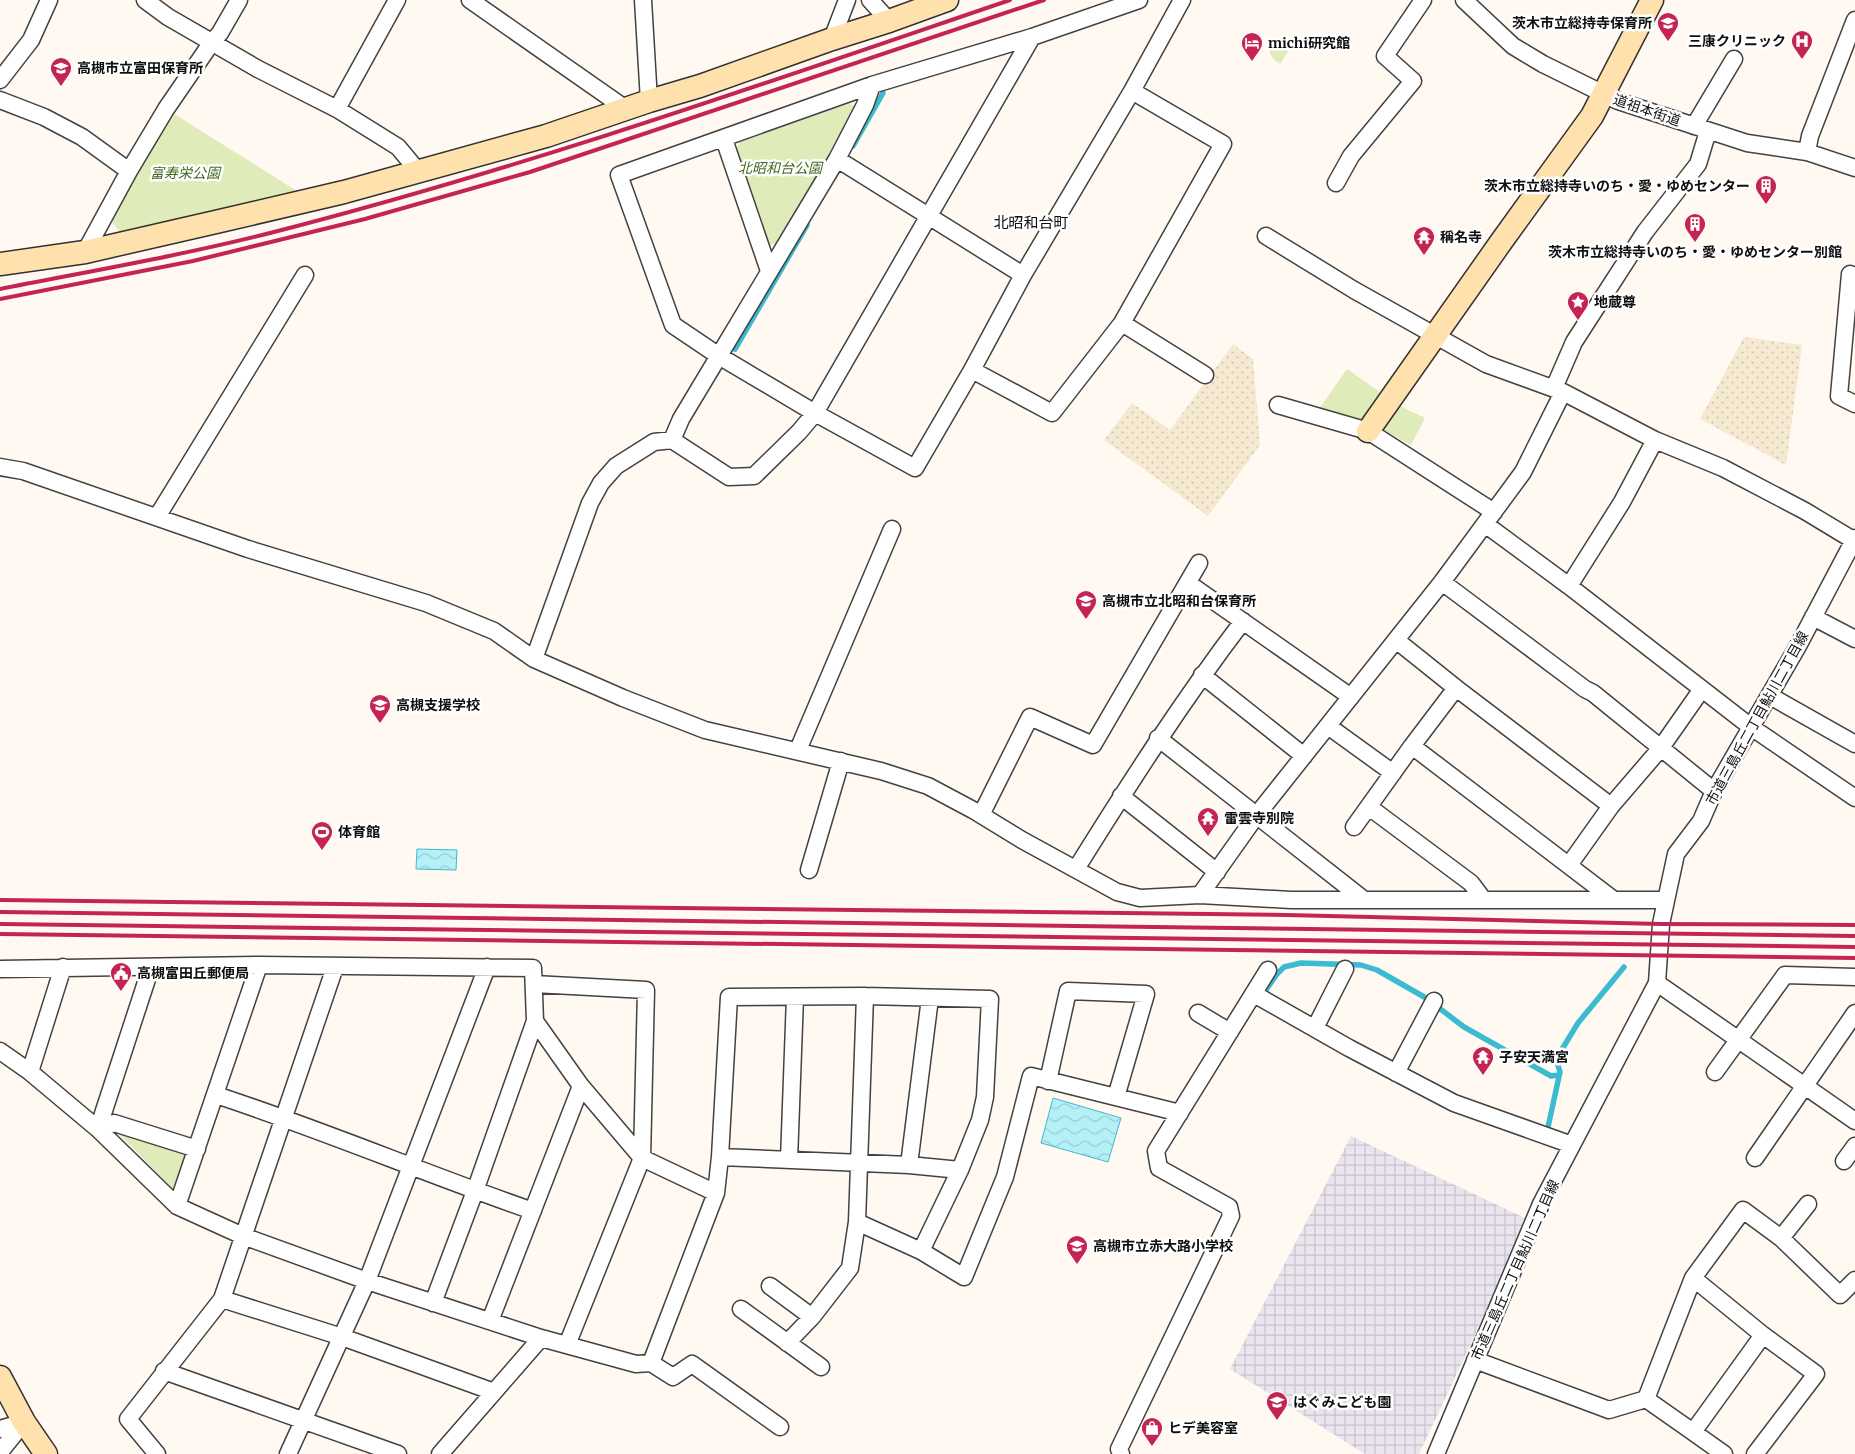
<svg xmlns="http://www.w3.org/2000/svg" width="1855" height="1454" viewBox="0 0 1855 1454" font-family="Merriweather,'Noto Sans JP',serif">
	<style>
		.industrial { fill: url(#industrial-grid) }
		.farmland { fill: url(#farmland-dots) }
		.green { fill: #e0ebba }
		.water { fill: url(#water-waves); stroke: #3bbbd0 }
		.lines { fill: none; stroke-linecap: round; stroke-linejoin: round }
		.stream { stroke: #3bbbd0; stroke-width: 5.5 }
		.street-casing { stroke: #424242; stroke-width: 19 }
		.secondary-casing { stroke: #313131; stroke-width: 25 }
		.street { stroke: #fff; stroke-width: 16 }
		.secondary { stroke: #ffe1ad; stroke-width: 22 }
		.rail { stroke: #c32454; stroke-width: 4 }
		.labels { text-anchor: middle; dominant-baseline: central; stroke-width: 5; stroke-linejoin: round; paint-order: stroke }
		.poi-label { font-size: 14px; font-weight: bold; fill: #0f0f0f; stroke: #fff; text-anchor: start }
		.street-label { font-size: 14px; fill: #0f0f0f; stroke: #fff }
		.park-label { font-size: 14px; font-style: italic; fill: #41691d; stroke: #fff }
		.neighbourhood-label { font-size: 15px; fill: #0f0f0f; stroke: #fff }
	</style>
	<defs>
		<pattern id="industrial-grid" width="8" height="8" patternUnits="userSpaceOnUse" patternTransform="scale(1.25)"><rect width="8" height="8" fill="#eae4ee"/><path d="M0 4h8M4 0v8" fill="none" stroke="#c8c2cb"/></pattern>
		<pattern id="farmland-dots" width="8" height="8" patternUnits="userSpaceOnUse" patternTransform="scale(1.25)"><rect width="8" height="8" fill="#f6e9d1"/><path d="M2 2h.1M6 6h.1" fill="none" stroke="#d2c7b2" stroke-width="1.8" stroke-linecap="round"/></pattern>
		<pattern id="water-waves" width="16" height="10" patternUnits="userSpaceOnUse" patternTransform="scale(1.25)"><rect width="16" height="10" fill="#b5f0f7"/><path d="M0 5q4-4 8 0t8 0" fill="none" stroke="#9acdd3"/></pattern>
	</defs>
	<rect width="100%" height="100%" fill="#fff9f2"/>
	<path class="industrial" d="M1351,1136l178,84 -110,234h-54l-135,-85z"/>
	<path class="farmland" d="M1744,337l58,8 -16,120 -86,-46z
		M1233,344l20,15 7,86 -52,71 -104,-76 28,-37 38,27z"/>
	<path class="green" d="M1285,37l16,3 -9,5 -12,19c-8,-4 -15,-16 -8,-24z
		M850,103l8,7 -80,133 -8,2 -4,-2 -31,-93 5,-8z
		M171,112l129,81 -180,39 -10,-13z
		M1347,369l37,26 -18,25 -47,-11z
		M1396,404l29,14 -14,27 -28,-15z
		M118,1133l72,21 -13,39z"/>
	<path class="water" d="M417,849l40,1 -1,20 -40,-1z
		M1053,1098l68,20 -13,44 -67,-19z"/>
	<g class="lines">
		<path class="stream" d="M853,146l30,-53
			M735,349l72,-124
			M1261,997l16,-23 7,-7 17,-4 60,2 16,5 49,28 38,29 87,49 8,-1
			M1548,1127l12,-55 -4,-13 22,-36 46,-56"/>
		<g class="street-casing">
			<path id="street" d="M145,0l23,17 90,52 79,40 61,38 20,24
				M470,0l156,109
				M643,0l6,101
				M870,0l19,21
				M1464,0l49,46 30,18 75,37 129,42 60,9 48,16
				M832,39l15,-39
				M0,80l31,-40 18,-40
				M872,85l-253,90 54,150 46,31 96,57 100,55 57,-98 51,-95 109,-184 50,-91
				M0,100l44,17 38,20 47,34
				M337,109l60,-109
				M1694,126l40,-67
				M724,139l45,132
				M1807,152l3,-16 45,-116
				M837,159l186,116
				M1336,183l15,-27 62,-75 -28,-25 38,-56
				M1266,236l88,54 132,74 77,28
				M85,252l44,-81 37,-62 46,-67 8,-9 19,-33
				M1855,276l-5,-2 -11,122 16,8
				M1122,323l83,52
				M972,370l80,43 70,-90 101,-179 -91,-53
				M1554,388l20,-46 71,-110 53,-68 10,-33
				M1278,405l90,26 126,81
				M672,440l57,37 25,-1 45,-44 16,-19 217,-376
				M0,467l23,4 225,78 178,54 68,28 40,28 89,39 82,32 176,41 47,15 45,24 49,30 95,52 23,6 60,-3 91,5h374
				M157,517l148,-242
				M1485,524l84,62 182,141 104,71
				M1442,582l143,107 8,4 121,98
				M1188,583l163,114
				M1569,586l53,-84 33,-62
				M1813,617l42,22
				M1396,640l60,48
				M534,659l56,-156 11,-20 15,-17 38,-24 18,-2 9,-21 156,-260 28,-54 7,-20 160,-48 107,-37
				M1202,675l102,81
				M1770,696l85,48
				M1328,726l65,47
				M1158,738l205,161
				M1412,746l202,154
				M798,750l94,-221
				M1121,796l96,76
				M1611,806l49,-57 42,-60
				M1369,807l102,76 12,16
				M981,815l49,-98 63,28 106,-182
				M1354,827l58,-81 44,-58 155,118 -42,59
				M1076,869c53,-85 106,-168 167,-248
				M809,870l32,-109
				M1200,895l56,-79 186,-234 81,-110 40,-80 92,48 68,28 82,43 48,29
				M0,969l259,-4 274,3 2,53 46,65 61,72 74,35
				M1657,983l198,138
				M534,984l112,6 -4,168 -75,187
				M1254,994l95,54 105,55 118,42
				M865,996l-8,226 64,29
				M1198,1013l32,19
				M1315,1028l30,-59
				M0,1051l30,21 68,57 79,77 66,30 124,45 174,57 95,26 15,-1 65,-170 4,-36 189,8 51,5
				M30,1072l33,-105
				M1715,1072l70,-97 70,2
				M1396,1073l38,-72
				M1048,1081l20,-90 78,3 -30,103
				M216,1095c107,35 210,79 317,116
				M98,1129l53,-162
				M98,1129l16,-6 83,26
				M720,1157l9,-160 136,-1 125,3 -5,98 -5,23 -20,50 -39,81 43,26 41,-100 26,-101 149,37
				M1755,1158l100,-145
				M789,1160l6,-163
				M1844,1161l11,-15
				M909,1165l21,-167
				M177,1206l82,-241
				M1781,1238l27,-34
				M1693,1278l70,57 -70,97 -47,-33z
				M1693,1278l50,-68 38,28 59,57 15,-15
				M770,1286l42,31 38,-49 7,-46
				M222,1299l120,38 152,55
				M433,1303l42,-112 60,-170
				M741,1309l80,58
				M490,1321l91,-235
				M787,1343l25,-26
				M1475,1360l134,50 37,-11
				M651,1363l22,14 19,-13 88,63
				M164,1371l234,83
				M0,1429l24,-7
				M1693,1432l31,22
				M0,1452l24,-30
				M157,1454l-29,-35 94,-120 113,-332
				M288,1454l79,-173 120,-314
				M440,1454l101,-116
				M1121,1454l-2,-5 112,-233 -2,-9 -70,-39 -3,-17 112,-181
				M1436,1454l105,-250 116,-221 4,-59 15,-70 25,-33 13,-30 84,-145 57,-108
				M1755,1454l61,-80 -53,-39"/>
		</g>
		<g class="secondary-casing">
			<path id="secondary" d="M0,264l85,-12 135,-31 124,-29 202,-56 103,-35 51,-15 132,-47 57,-18 58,-21
				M1368,431l133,-189 91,-126 60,-116
				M0,1377l24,45 22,32"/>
		</g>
		<use href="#street" class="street"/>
		<use href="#secondary" class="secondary"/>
		<path class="rail" d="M0,289c91,-18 184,-34 274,-57 250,-64 492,-149 736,-232
			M0,299l193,-38 172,-42 165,-47 514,-172
			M0,900l1287,15 374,9 194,1
			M0,912l1855,24
			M0,924l1855,23
			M0,934l1855,24"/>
	</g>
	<defs>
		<g id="school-pin" transform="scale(1.125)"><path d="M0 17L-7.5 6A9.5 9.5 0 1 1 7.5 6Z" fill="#c32454" stroke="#fff"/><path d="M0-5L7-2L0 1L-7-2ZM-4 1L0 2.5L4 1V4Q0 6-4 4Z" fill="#fff"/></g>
		<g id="hospital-pin" transform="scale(1.125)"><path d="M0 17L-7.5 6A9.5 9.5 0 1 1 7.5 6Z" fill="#c32454" stroke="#fff"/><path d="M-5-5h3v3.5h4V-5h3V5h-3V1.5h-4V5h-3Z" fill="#fff"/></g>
		<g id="hotel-pin" transform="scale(1.125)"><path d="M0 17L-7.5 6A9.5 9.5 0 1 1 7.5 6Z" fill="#c32454" stroke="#fff"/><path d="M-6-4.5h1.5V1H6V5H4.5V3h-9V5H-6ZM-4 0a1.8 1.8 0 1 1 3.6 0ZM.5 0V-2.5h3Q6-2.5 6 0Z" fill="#fff"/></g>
		<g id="building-pin" transform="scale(1.125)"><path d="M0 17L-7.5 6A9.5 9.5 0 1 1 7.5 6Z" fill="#c32454" stroke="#fff"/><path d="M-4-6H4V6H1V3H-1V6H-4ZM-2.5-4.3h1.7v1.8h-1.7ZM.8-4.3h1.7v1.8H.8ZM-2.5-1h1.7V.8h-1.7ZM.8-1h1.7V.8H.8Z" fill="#fff"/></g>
		<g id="temple-pin" transform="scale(1.125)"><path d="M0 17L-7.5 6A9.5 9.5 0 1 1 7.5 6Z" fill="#c32454" stroke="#fff"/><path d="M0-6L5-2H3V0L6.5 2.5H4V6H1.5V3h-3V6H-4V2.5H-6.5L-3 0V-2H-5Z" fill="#fff"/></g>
		<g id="sight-pin" transform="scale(1.125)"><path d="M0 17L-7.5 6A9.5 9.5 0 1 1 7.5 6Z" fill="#c32454" stroke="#fff"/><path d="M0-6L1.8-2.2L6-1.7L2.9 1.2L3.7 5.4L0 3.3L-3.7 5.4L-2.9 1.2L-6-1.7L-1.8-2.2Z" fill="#fff"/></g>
		<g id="stadium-pin" transform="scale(1.125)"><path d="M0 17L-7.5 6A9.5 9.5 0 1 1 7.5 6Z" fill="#c32454" stroke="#fff"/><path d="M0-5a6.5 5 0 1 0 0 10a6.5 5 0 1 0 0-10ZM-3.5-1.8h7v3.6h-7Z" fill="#fff"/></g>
		<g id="civic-pin" transform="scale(1.125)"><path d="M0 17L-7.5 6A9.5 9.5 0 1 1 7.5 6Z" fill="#c32454" stroke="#fff"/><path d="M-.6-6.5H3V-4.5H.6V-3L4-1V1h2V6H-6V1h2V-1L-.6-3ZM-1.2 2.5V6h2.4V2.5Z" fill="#fff"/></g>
		<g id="shop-pin" transform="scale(1.125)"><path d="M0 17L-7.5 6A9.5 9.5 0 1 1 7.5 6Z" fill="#c32454" stroke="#fff"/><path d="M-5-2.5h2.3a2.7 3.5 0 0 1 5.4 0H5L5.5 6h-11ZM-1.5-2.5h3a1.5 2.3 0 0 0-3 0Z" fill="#fff"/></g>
	</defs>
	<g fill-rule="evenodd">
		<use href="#school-pin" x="1668" y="23"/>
		<use href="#hospital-pin" x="1802" y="41"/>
		<use href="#hotel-pin" x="1252" y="43"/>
		<use href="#school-pin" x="61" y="68"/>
		<use href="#building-pin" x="1766" y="186"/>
		<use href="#building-pin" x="1695" y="224"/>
		<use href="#temple-pin" x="1424" y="237"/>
		<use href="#sight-pin" x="1578" y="302"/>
		<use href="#school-pin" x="1086" y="601"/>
		<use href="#school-pin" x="380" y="705"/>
		<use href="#temple-pin" x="1208" y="818"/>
		<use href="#stadium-pin" x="322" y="832"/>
		<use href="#civic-pin" x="121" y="973"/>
		<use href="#temple-pin" x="1483" y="1057"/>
		<use href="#school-pin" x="1077" y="1246"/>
		<use href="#school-pin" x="1277" y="1402"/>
		<use href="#shop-pin" x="1152" y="1428"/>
	</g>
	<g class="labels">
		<g class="poi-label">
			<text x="1652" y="23" text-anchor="end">茨木市立総持寺保育所</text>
			<text x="1786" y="41" text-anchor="end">三康クリニック</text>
			<text x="1268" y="43">michi研究館</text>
			<text x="77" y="68">高槻市立富田保育所</text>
			<text x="1750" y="186" text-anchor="end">茨木市立総持寺いのち・愛・ゆめセンター</text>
			<text x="1440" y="237">稱名寺</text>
			<text x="1695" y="252" text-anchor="middle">茨木市立総持寺いのち・愛・ゆめセンター別館</text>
			<text x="1594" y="302">地蔵尊</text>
			<text x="1102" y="601">高槻市立北昭和台保育所</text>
			<text x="396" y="705">高槻支援学校</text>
			<text x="1224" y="818">雷雲寺別院</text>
			<text x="338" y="832">体育館</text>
			<text x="137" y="973">高槻富田丘郵便局</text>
			<text x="1499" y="1057">子安天満宮</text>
			<text x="1093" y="1246">高槻市立赤大路小学校</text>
			<text x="1293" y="1402">はぐみこども園</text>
			<text x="1168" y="1428">ヒデ美容室</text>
		</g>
		<g class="street-label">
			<text transform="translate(1647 110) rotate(19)">道祖本街道</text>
			<text transform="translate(1757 718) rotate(-61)">市道三島丘二丁目鮎川二丁目線</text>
			<text transform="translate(1515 1270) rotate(-66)">市道三島丘二丁目鮎川二丁目線</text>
		</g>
		<g class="park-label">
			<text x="780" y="168">北昭和台公園</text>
			<text x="185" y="173">富寿栄公園</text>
		</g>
		<g class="neighbourhood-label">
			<text x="1031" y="222">北昭和台町</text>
		</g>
	</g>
</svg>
